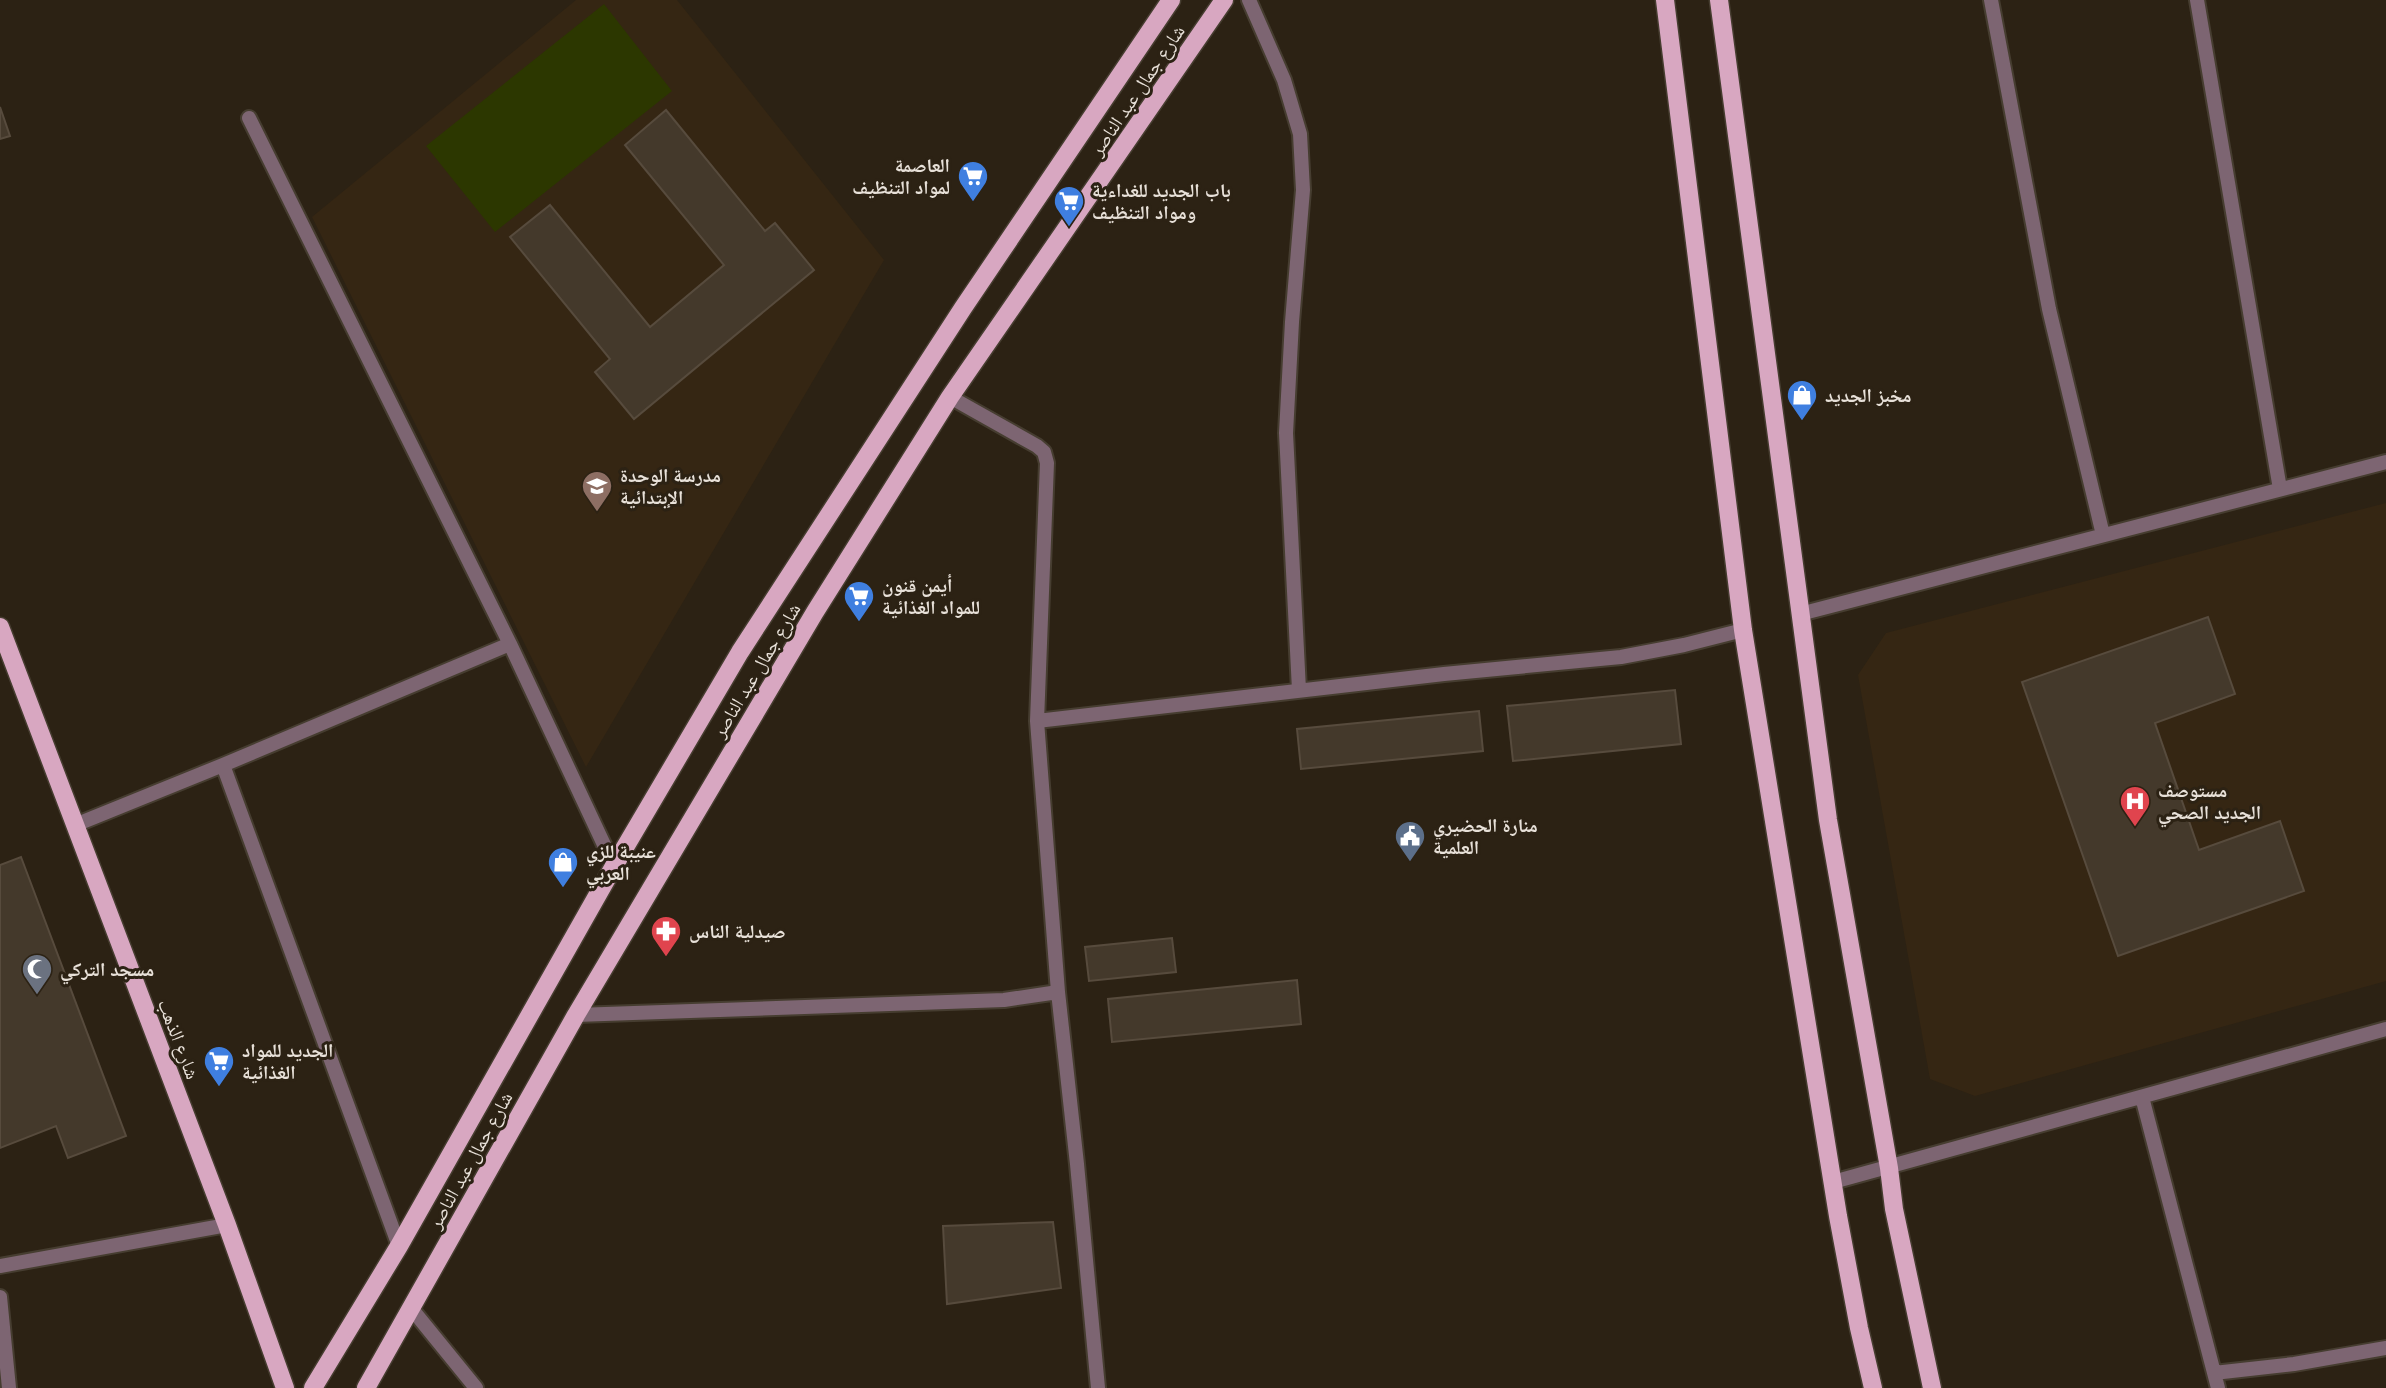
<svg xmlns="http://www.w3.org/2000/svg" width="2386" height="1388" viewBox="0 0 2386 1388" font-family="'Noto Sans','Noto Naskh Arabic',sans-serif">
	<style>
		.built { fill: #352613 }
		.green { fill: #2c3700 }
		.building { fill: #44392b; stroke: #574b3d; stroke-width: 2 }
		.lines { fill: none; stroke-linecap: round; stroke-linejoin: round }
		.minor-casing { stroke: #463d30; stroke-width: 18 }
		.primary-casing { stroke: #463d30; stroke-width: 21 }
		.minor { stroke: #7d6572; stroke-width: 14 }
		.primary { stroke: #d8a7c1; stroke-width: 18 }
		.labels { text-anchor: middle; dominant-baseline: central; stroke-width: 6; stroke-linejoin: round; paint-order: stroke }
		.street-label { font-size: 19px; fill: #e8e1d9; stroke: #2c2214 }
		.poi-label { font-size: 19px; font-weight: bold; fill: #e8e1d9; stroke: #2c2214; text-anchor: start }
	</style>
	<rect width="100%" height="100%" fill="#2c2214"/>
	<path class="built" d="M576,0h101l207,260 -298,507 -274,-550z
		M2386,503v478l-411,115 -45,-17 -72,-404 28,-42z"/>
	<path class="green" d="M604,4l68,87 -177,141 -69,-86z"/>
	<path class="building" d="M0,107l10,29 -10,3z
		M666,110l99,121 10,-8 39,47 -180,149 -39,-47 15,-13 -100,-122 40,-32 100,122 74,-62 -99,-120z
		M2208,617l27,77 -80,29 44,127 81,-29 24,70 -186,65 -96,-274z
		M1675,690l6,54 -168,17 -6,-55z
		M1479,711l4,40 -182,18 -4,-40z
		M21,857l105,279 -58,22 -12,-32 -56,22v-283z
		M1172,938l4,34 -87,9 -4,-34z
		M1297,980l4,44 -189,18 -4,-43z
		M1053,1222l8,66 -114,16 -4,-78z"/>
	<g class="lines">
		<g class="minor-casing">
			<path id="minor" d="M1249,0l35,80 16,54 3,56 -11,132 -6,111 13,257
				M1991,0l58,309 54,226
				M2197,0l83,489
				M249,118l261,526 104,222
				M950,397l87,49 7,6 3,11 -10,258 21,271 19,172 21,224
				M1800,614l586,-152
				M1037,721l407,-47 177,-17 63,-12 59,-15
				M223,765l176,481
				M75,825l148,-60 287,-121
				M576,1015l428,-15 54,-8
				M2142,1097l76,291
				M1833,1182l553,-153
				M0,1266l227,-41
				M0,1297l9,91
				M411,1308l65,80
				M2214,1373l80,-9 92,-16"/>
		</g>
		<g class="primary-casing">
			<path id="primary" d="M1665,0l78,630 95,586 21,112 14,60
				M1719,0l109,820 61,348 5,41 38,179
				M0,627l227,598 58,163
				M313,1388l86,-142 215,-380 126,-214 223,-344 208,-308
				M366,1388l210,-373 239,-403 135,-215 274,-397"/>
		</g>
		<use href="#minor" class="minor"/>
		<use href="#primary" class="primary"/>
	</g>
	<defs>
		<g id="supermarket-pin" transform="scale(1.575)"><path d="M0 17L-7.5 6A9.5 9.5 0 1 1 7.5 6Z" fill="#3f7fe0" stroke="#2c2214"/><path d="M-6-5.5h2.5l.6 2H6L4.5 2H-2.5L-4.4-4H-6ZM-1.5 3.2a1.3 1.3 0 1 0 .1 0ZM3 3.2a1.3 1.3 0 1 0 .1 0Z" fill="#fff"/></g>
		<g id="shop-pin" transform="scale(1.575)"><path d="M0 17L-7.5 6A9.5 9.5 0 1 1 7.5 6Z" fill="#3f7fe0" stroke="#2c2214"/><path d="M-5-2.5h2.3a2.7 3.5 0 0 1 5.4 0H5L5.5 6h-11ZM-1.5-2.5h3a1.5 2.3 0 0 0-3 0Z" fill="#fff"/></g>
		<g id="school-pin" transform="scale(1.575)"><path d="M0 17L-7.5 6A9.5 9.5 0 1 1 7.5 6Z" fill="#8d6e63" stroke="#2c2214"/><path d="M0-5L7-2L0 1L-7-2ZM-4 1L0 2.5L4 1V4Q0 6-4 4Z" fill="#fff"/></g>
		<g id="hospital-pin" transform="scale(1.575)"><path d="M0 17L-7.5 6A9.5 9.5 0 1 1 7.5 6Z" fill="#e0444e" stroke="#2c2214"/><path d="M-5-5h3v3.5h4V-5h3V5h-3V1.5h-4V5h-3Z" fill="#fff"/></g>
		<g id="civic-pin" transform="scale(1.575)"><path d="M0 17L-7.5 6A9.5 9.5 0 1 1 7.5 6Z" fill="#5c6f8a" stroke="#2c2214"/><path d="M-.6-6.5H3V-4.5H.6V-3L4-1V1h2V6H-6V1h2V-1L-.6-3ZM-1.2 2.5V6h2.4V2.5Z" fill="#fff"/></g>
		<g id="pharmacy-pin" transform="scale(1.575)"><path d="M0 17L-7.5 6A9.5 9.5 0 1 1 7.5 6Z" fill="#e0444e" stroke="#2c2214"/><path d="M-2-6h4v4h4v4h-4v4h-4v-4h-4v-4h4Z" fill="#fff"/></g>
		<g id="mosque-pin" transform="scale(1.575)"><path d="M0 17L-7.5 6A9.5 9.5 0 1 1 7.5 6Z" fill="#6b7280" stroke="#2c2214"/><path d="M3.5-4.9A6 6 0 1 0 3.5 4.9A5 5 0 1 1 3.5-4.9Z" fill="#fff"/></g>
	</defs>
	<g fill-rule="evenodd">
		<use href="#supermarket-pin" x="973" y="176"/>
		<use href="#supermarket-pin" x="1069" y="201"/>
		<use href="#shop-pin" x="1802" y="395"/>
		<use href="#school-pin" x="597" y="486"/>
		<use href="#supermarket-pin" x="859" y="596"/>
		<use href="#hospital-pin" x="2135" y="801"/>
		<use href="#civic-pin" x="1410" y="836"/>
		<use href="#shop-pin" x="563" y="862"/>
		<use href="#pharmacy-pin" x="666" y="931"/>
		<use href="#mosque-pin" x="37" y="969"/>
		<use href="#supermarket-pin" x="219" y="1061"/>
	</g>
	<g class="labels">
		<g class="street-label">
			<text transform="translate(1137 90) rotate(-56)">شارع جمال عبد الناصر</text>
			<text transform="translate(756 670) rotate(-59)">شارع جمال عبد الناصر</text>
			<text transform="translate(179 1039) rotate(69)">شارع الذهب</text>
			<text transform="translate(470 1160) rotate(-61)">شارع جمال عبد الناصر</text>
		</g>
		<g class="poi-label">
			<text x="950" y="165" text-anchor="end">العاصمة<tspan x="950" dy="22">لمواد التنظيف</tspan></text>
			<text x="1092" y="190">باب الجديد للغداءية<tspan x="1092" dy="22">ومواد التنظيف</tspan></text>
			<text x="1825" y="395">مخبز الجديد</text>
			<text x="620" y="475">مدرسة الوحدة<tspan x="620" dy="22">الإبتدائية</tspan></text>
			<text x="882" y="585">أيمن قنون<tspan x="882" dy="22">للمواد الغذائية</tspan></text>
			<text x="2158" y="790">مستوصف<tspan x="2158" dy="22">الجديد الصحي</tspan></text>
			<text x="1433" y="825">منارة الحضيري<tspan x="1433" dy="22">العلمية</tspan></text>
			<text x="586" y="851">عنيبة للزي<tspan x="586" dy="22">العربي</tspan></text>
			<text x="689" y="931">صيدلية الناس</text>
			<text x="60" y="969">مسجد التركي</text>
			<text x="242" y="1050">الجديد للمواد<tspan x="242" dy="22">الغذائية</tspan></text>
		</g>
	</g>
</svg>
